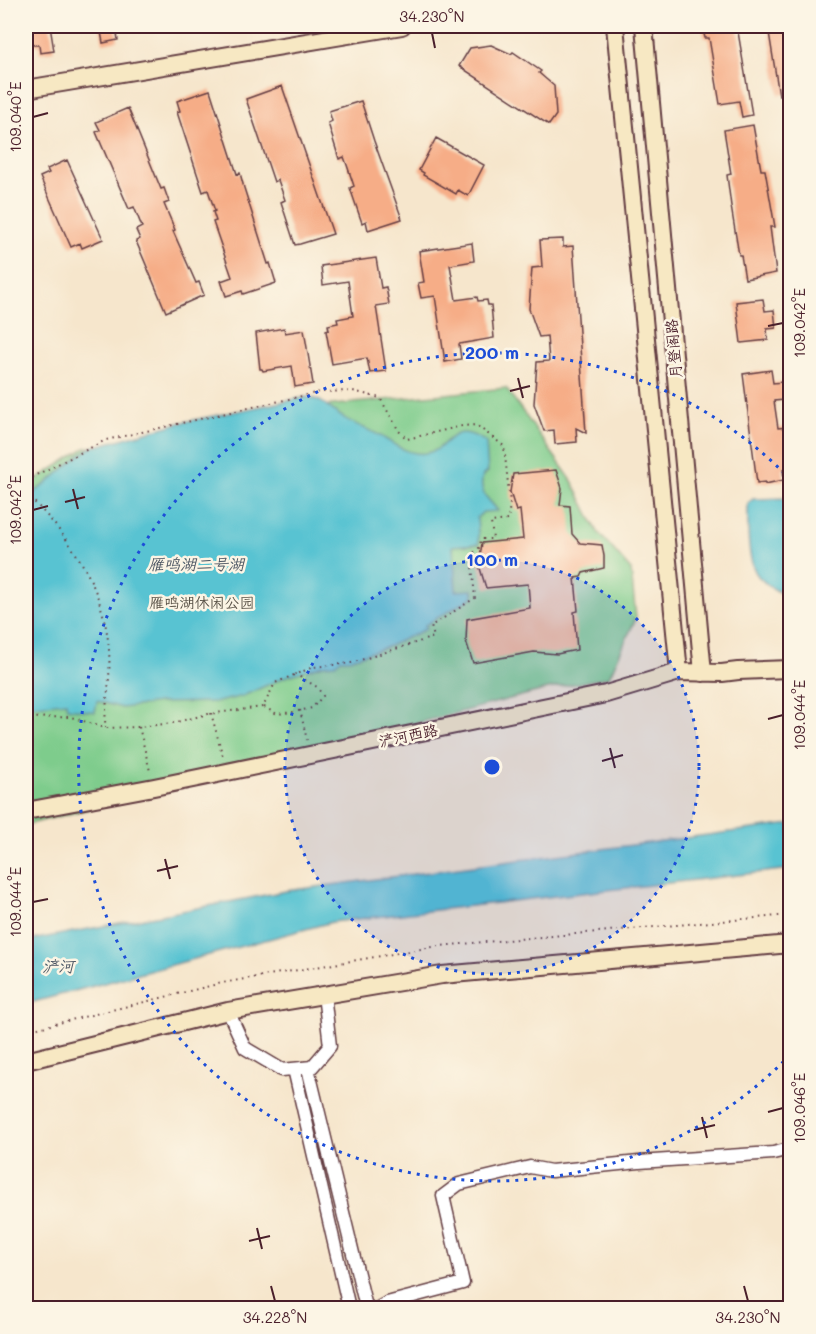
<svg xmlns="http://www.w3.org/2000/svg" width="816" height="1334" viewBox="0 0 816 1334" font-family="Mali,'LXGW WenKai TC',sans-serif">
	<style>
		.green { fill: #7ecc8c; stroke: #64765c; stroke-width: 1.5 }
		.water { fill: #58c3d2; stroke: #51717e; stroke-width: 1.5 }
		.building { fill: #f6ad87 }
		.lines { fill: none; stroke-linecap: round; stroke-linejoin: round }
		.street-casing { stroke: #643d43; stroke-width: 15 }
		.secondary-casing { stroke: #643d43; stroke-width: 20 }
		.path { stroke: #643d43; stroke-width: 2; stroke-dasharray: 1.5 4.5; stroke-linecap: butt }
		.street { stroke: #fff; stroke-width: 12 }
		.secondary { stroke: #f7e8c3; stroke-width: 16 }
		.ticks { fill: none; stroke: #4a1f2b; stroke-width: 2 }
		.ring { fill: none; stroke: #1d4ed8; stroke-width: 3; stroke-dasharray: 3 6 }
		.labels { text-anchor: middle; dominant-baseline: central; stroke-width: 5; stroke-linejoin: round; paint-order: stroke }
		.street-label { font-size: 15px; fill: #4a1f2b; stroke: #fcf5e5 }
		.park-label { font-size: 15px; fill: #5a5348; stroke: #fcf5e5 }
		.water-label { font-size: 16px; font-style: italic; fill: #4f5865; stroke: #fcf5e5 }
		.centre { fill: #1d4ed8; stroke: #fcf5e5; stroke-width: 3 }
		.ring-label { font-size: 18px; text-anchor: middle; font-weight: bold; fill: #1d4ed8; stroke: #fcf5e5; stroke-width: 5; stroke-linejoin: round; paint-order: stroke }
		.neatline { fill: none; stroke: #4a1f2b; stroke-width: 2 }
		.ticks-label { font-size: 15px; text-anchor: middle; fill: #4a1f2b }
	</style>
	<rect width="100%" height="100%" fill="#fcf5e5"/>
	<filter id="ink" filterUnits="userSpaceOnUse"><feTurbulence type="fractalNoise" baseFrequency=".0167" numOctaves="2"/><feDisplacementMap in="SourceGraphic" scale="12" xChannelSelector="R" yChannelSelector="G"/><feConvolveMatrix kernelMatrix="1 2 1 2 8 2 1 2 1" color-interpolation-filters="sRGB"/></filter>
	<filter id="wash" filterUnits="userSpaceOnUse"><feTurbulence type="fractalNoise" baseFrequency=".008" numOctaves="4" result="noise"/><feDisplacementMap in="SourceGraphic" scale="24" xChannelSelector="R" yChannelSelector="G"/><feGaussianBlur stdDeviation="1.35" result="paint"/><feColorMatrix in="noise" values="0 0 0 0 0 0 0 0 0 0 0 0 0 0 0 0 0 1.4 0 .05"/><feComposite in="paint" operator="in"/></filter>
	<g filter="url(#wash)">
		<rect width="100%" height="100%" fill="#f6e6cc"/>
		<path class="green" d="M506,388l66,93 26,51 33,38 5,48 -27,59 -65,13 -518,135v-339l59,-38 228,-41z"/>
		<path class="water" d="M306,397c16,1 22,11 35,19 12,8 26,13 38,19 12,7 23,16 37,18 36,5 28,-38 70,-11l2,30 -5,3c-5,20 6,23 15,36l-15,1 -6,6 2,26 -26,2 3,45 17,-1v7l-48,28 1,4 -39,18 -38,12h-8l-6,5 -12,1 -38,12 -42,19 -25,6 -59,1 -37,5 -25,-7 -2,11 -28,-4 -1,-6 -40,4v-209c25,-12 42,-37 67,-50l86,-24z
			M790,498v100c-10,-5 -23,-12 -31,-21 -13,-14 -11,-55 -11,-74l5,-4z
			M790,824v45l-458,53 -306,82v-63l260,-50z"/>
		<g id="blocks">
			<path class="building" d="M30,26h20l4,25 -14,2 -1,-8h-6z
				M100,26h16l2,14 -15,3z
				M702,26h35l15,89 -10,2 -3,-16 -19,3 -11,-66h-4z
				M768,26h22v67l-11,2z
				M491,45l20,9 2,-2 28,19 -2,2 15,13 2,29 -7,10 -90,-59 11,-18z
				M282,86l51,148 -33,10 -5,1 -14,-43 4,-2 -7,-20 -4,2 -28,-83z
				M210,90l27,84 3,-1 4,15 24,76 2,-1 6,20 -33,11 -1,-3 -16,5 -5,-15 11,-4 -19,-55 3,-1 -3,-9 2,-1 -7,-21 -5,2 -26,-80 3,-1 -3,-10z
				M361,101l13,40 28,78 -34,11 -2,-9 -4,2 -12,-35 4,-2 -7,-21 -3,-8 -5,2 -11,-36 4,-2 -3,-10z
				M128,108l33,81 3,-1 5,14 -5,2 11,26 -2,1 23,52 3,-1 5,13 -38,17 -30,-71 4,-2 -4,-9 6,-3 -8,-20 -5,2 -33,-77 4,-2 -4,-8z
				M753,125l8,45h4l10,57h-5l6,46 -31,6 -4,-24h-2l-8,-49 -4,-31 4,-1 -7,-44z
				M436,138l48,27 -16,31 -10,-6 -2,4 -33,-19 1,-2 -5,-3z
				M67,160l36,79 -21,9 -2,-5 -9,4 -31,-70 9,-4 -2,-4z
				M563,239v8l10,-1 13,187 -10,-5 1,14 -22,2 -1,-14 -10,1 -10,-27 3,-42 12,-1 -2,-25 -8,1 -10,-28 3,-41 10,-1 -2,-27z
				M472,243l2,18 -24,4 6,35 21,-3 1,4 9,-1 1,5h3l3,33 -35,6 2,15 -16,3 -10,-66 -14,2 -3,-15 6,-1 -5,-31z
				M376,258l5,30 5,-1 3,17 -13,2 10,65 -16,2 -3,-15 -35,6 -6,-33 3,-1 -1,-5 10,-2 -1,-4 16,-3 -5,-35 -25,4 -2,-19z
				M763,299l2,12 9,-1 2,18 -9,1 1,11 -27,3 -5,-41z
				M284,328l1,5 19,-3 9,54 -18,3 -3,-21 -29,5 -1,-2h-2l-4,-36z
				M771,370l2,13 9,-1 2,18 -10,1 4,27 10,-1 2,41 -7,1 1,11 -19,4v-2l-8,1 -14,-109z
				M556,470l6,18 -2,17 10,1 2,28 8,9 22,2 2,11v12l-21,5 -2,4 -6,1 3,33 -4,1 3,38 -20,4 -23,-2 -61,11 -7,-22 1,-22 63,-11 -2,-24 -42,4 -7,-23 3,-22 41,-4 -3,-29 -4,1 -6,-19 3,-18z"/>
		</g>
	</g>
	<g filter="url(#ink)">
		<use href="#blocks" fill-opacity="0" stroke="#643d43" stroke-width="1.5"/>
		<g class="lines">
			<g class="street-casing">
				<path id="street" d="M228,1011l17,37 37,22 30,-3 18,-21 -6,-52
					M308,1068l57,235 4,5
					M294,1069l55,239
					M378,1308l9,-5 76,-20 -20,-87 16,-12 71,-17 21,4 88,-9 134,-9 17,-4"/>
			</g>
			<g class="secondary-casing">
				<path id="secondary" d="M615,26l64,646
					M644,26l59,647
					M26,89l376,-63
					M26,811l128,-24 452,-93 73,-22 43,1 16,-2 52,-2
					M26,1061l202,-50 214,-36 348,-31"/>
			</g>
			<path class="path" d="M26,480l80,-40 214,-48 33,-1 27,7 19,33 8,8 55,-13 14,-1 28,21 6,57 -2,17 -17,2 2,17h-12l-1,8 -9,8 4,43 -44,28 3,11 -83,26 -38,4 -38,16 -12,24 -55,7 -35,9 -34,4 -34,1 -34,-11 -45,1
				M26,494c52,50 88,109 83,184 -1,17 -4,33 -4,50
				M264,707l13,7 16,-2 19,-4 11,-12 -6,-9 -22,-13
				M300,710l7,30
				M211,713l12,44
				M139,727l11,44
				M26,1031l196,-48 217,-37 351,-31"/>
			<use href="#street" class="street"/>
			<use href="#secondary" class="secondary"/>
		</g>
	</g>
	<path class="ticks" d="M432,33l3,15M33,117l15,-4M768,326l15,-3M518,378l5,20M510,391l20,-5M73,489l5,20M65,502l20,-5M33,510l15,-4M768,719l15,-4M610,748l5,20M602,761l21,-6M165,859l5,20M157,871l21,-5M33,902l15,-3M768,1112l15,-4M702,1117l5,21M694,1130l21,-5M257,1228l5,21M249,1241l21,-5M271,1286l4,15M744,1286l4,15"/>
	<circle cx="492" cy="767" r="207" fill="#1d4ed8" fill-opacity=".12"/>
	<g class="ring">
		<circle cx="492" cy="767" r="207"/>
		<path d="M790 1055A414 414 0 1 1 790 479"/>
	</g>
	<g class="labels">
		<g class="street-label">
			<text transform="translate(673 349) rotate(-95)">月登阁路</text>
			<text transform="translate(408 735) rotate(-12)">浐河西路</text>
		</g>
		<g class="park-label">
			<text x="202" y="602">雁鸣湖休闲公园</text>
		</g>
		<g class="water-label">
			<text x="196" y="563">雁鸣湖二号湖</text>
			<text x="58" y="965">浐河</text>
		</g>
	</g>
	<circle cx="492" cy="767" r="9" class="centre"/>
	<g class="ring-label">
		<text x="492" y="359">200 m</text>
		<text x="492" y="566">100 m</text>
	</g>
	<rect width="816" height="1334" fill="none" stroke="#fcf5e5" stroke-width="66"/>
	<rect x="33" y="33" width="750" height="1268" class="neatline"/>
	<g class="ticks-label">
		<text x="432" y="22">34.230°N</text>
		<text transform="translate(16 117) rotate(-90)" y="5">109.040°E</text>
		<text transform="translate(800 323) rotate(-90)" y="5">109.042°E</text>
		<text transform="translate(16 510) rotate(-90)" y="5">109.042°E</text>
		<text transform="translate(800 715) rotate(-90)" y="5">109.044°E</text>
		<text transform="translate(16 902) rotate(-90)" y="5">109.044°E</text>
		<text transform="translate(800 1108) rotate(-90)" y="5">109.046°E</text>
		<text x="275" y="1323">34.228°N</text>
		<text x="748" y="1323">34.230°N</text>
	</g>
</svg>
